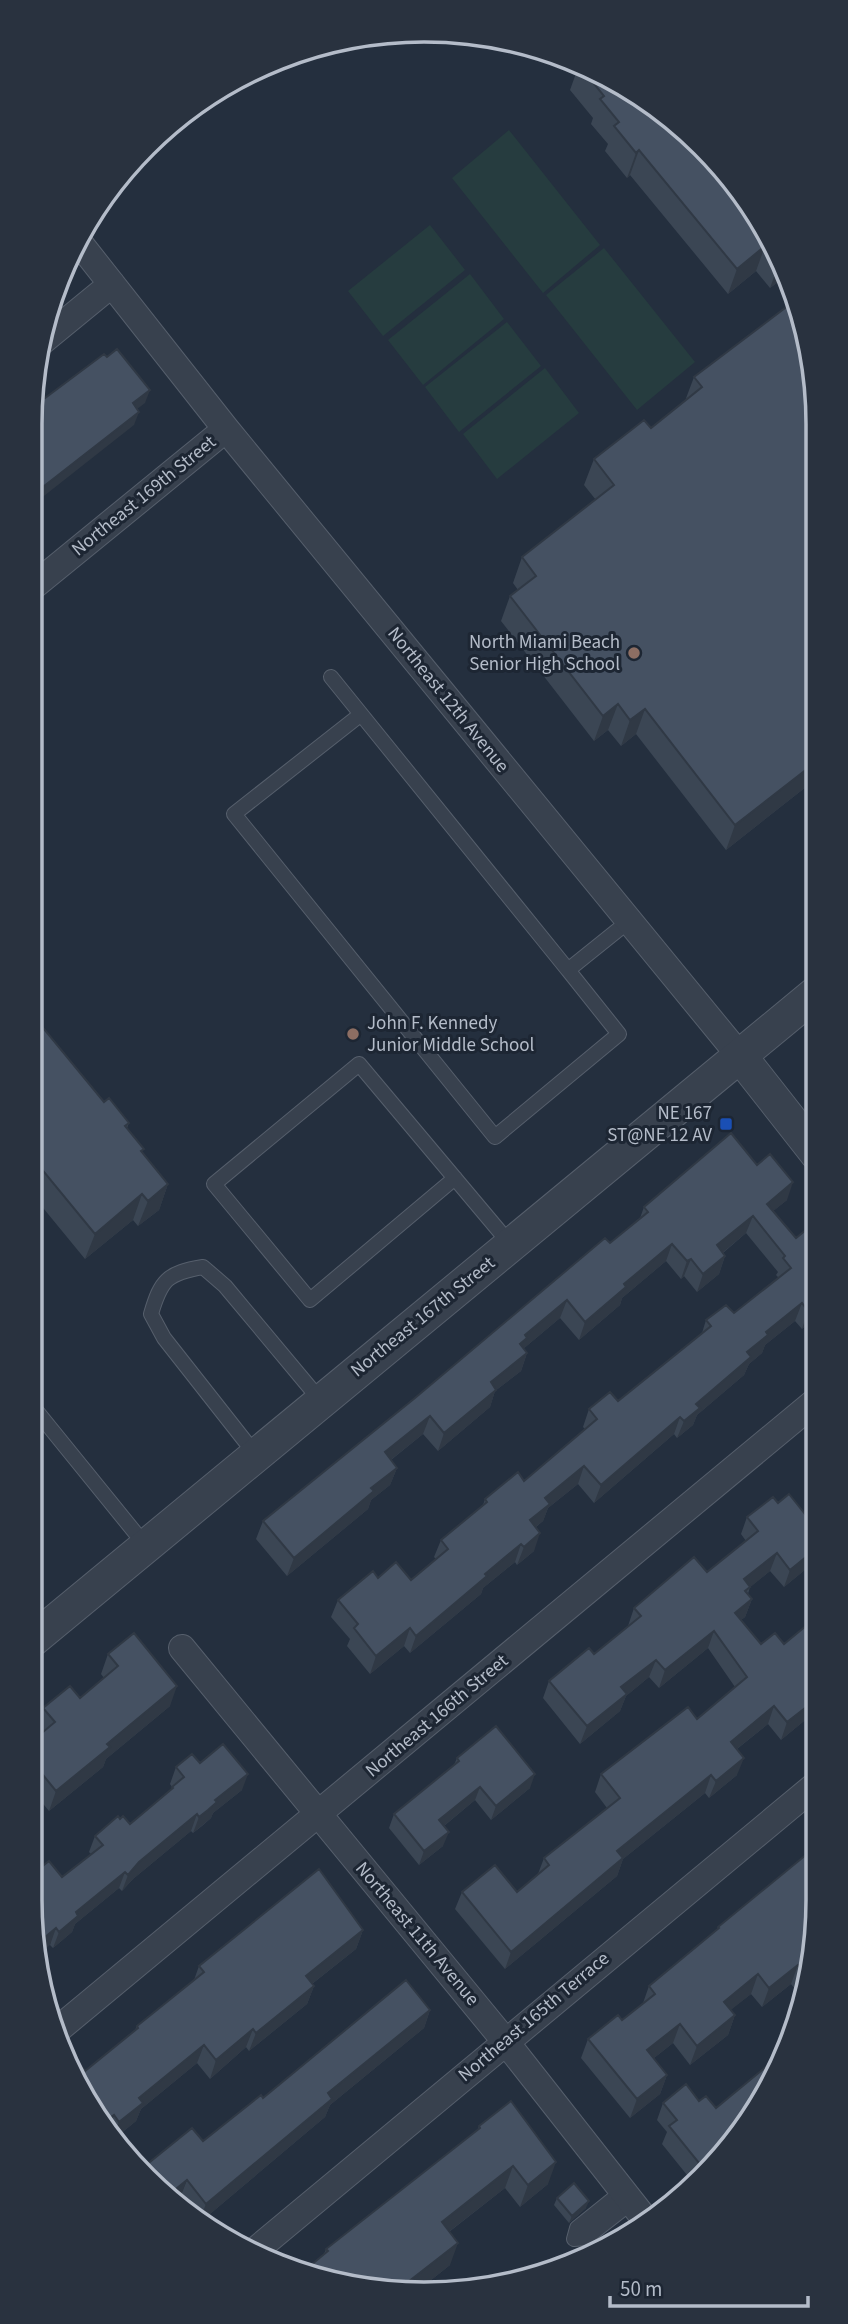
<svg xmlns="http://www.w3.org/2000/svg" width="848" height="2324" viewBox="0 0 848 2324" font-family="'Source Sans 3',sans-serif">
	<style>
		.green { fill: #263c3f }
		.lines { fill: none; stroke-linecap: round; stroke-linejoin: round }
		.service-casing { stroke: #565f6c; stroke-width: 16 }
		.minor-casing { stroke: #565f6c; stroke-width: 28 }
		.tertiary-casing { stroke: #565f6c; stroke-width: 35 }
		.service { stroke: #38414e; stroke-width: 14 }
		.minor { stroke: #38414e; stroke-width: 26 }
		.tertiary { stroke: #38414e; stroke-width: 33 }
		.wall { fill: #3b4654 }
		.shaded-wall { fill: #303945 }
		.building { fill: #455162; stroke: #303945; stroke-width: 2 }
		.education-dot { fill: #8d6e63; stroke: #1d2633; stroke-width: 2.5 }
		.transit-dot { fill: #1a4fb4; stroke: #1d2633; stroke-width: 2.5 }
		.labels { text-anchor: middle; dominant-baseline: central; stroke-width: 6; stroke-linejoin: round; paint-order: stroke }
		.street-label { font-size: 19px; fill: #b4bcc9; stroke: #1d2633 }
		.poi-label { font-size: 19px; fill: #b4bcc9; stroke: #1d2633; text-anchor: end }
		.rim { fill: none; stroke: #b4bcc9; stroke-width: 3.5 }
	</style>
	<rect width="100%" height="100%" fill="#242f3e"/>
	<path class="green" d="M509,130l91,115 -57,48 -91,-115z
		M430,225l35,45 -82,66 -35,-45z
		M604,248l91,114 -58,48 -91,-115z
		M470,274l34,45 -81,66 -35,-45z
		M507,322l34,44 -82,66 -34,-45z
		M545,368l34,45 -82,66 -34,-45z"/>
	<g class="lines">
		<g class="service-casing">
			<path id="service" d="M331,677l237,293
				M360,715l-126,99 261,323 124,-103 -51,-64 61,-49
				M455,1178l-145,122 -96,-116 145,-120c50,60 101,120 152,181
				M30,1325l5,-4
				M30,1403l116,143
				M256,1455l-92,-117 -13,-24c10,-34 16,-41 52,-47l22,19 96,115
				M623,2191l-46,37 -3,11 12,-1 46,-36"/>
		</g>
		<g class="minor-casing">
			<path id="minor" d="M81,245l145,184 514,627
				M40,343l72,-59
				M30,589l196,-160
				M182,1648l323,393 143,182
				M56,2031l761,-631
				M251,2254l567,-471"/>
		</g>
		<g class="tertiary-casing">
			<path id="tertiary" d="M740,1056l77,98
				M30,1642l786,-649"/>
		</g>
		<use href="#service" class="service"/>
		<use href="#minor" class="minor"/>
		<use href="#tertiary" class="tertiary"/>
	</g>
	<path class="wall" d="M579,65l199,185 8,26 -16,12 -14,-17 -28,23 -98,-119 -3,3 -22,-27 3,-7 -17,-20 2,-6 -23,-28z
		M815,372l1,417 -5,-6 -85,67 -90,-116 -15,12 -13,-16 -14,11 -93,-120 9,-25 8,-6 -5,-7 9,-26 74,-57 -12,-15 10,-26 57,-31 34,-27 9,-24z
		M30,1012l74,90 25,21 -2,5 16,25 25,31 -9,26 -21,16 -5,-6 -48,39 -55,-67z
		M787,1200l-14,11 44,105 -15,13 -7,-8 -30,24 -3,8 -13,11 -5,11 -47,40 -4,10 -16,13 -3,-4 -80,69 -16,-19 -30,24 -5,13 -7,6 -2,24 -17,14 -2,-3 -32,26 -2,6 -71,59 -6,-7 -34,28 -23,-28 3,-7 -19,-22 7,-17 40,-22 33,2 25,-21 -2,-2 7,-17 42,-35 2,-6 39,-18 61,-52 -2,-2 6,-18 29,-8 84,-68 4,-13 28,-7 45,-35 -3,-3 2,-3 -32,-39 -23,20 2,3 -6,18 -22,18 -13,-16 -3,3 -15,-18 -44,37 -2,7 -41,35 -19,-22 -37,31 4,4 -6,18 -26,20 -5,16 -52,44 -15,-17 -32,26 6,8 -7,17 -19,15 -3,9 -81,67 -31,-37 7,-18 347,-278 30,-25 4,-11z
		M778,1503l39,26v31l-33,27 -14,-16 -20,16 -2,7 4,5 -7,18 -4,3 75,91 -35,29 -13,-16 -31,25v26l-28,23 -4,-5 -82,66 -6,17 -112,93 -50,-60 7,-17h55l21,-18 6,-16 63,-50 -12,-16 6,-18 96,-55 38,-32 -27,-39 -49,40 -10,-11 -23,19 -6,15 -40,33 -37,-46 6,-17 45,-27 34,-28 6,-18 73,-36 39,-31 -5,-7 6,-17z
		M108,1654l62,52 -64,53 -3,8 -54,44 -19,-23v-45l11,-9 -5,-6 7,-20 37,-10 24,-20 -3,-4z
		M457,1758l73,30 -39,32 -16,-20 -31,26 -1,20 -24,19 -30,-37 5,-14 60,-49z
		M200,1763l42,27 -29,23 -2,5 -9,8 -9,7 -2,-2 -58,48 -11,12 -3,-3 -44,36 -3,8 -19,16 -3,-3 12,-68 29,-23 -2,-2 6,-16 25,-17 10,5 41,-33 1,-4 -2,-3 6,-17z
		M818,1900l-13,102 -14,-18 -29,23 -11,-13 -21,16 5,5 -7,20 -38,30 -17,-22 -19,15 13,17 -7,19 -30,24 -49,-60 7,-19 34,-19 21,-17 6,-17 68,-55 1,-4z
		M363,1930l-7,19 -44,35 2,2 -7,18 -58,47 -3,-4 -36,32 -13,-16 -56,46 -5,12 -22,18 -42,-68h13l50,-41 2,-4 57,-46 5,-14z
		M430,2010l-6,18 -94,77 -5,12 -121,102 -20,-16 -4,-5 -1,1 24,-58 60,-43z
		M699,2101l17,7 36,11 -61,61 -29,-36 5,-12 -10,-12 6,-17z
		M479,2126l69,58 -28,23 -15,-19 -56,44 1,33 -29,23 -48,3 -49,-37 2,-5 151,-118z
		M557,2198l29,10 -17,15 -15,-18z"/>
	<path class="shaded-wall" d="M639,150l-9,25 -3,3 9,-25z
		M765,246l-9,25 -28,23 9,-25z
		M781,262l5,14 -16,12 9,-25z
		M150,390l-5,13 -17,13 5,-13z
		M139,412l-5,13 -104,82v-10z
		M618,704l-10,26 -14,11 9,-25z
		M645,709l-9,25 -15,12 9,-26z
		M816,762v9l-5,12 -85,67 9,-25z
		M793,1182l-6,18 -26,21 6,-17z
		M168,1184l-9,26 -21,16 10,-25z
		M142,1194l-9,26 -48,39 10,-25z
		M753,1216l-7,17 -36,30 7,-18z
		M672,1244l-6,17 -44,37 -2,7 -41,35 6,-18 39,-38z
		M725,1256l-6,18 -22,18 6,-18z
		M691,1259l-7,17 -3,3 6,-18z
		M567,1300l-7,18 -37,31 -3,-5 5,-9z
		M802,1303l-7,18 -30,24 -3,8 -13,11 -5,11 -47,40 -4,10 -16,13 7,-17 12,-17 70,-72z
		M817,1304v12l-15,13 6,-18z
		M527,1353l-6,18 -26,20 -5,16 -52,44 6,-18 47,-51z
		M430,1416l-7,18 -45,36 7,-18z
		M680,1417l-6,17 -80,69 7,-18z
		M584,1466l-6,18 -30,24 -5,13 -20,16 7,-17 15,-22z
		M397,1468l-7,17 -19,15 -3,9 -81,67 7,-18 77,-70z
		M540,1533l-6,18 -17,14 7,-18z
		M521,1544l-6,18 -32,26 -2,6 -71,59 6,-17 69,-62z
		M817,1548v12l-33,27 6,-17z
		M777,1553l-7,18 -32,26 6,-18z
		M752,1599l-7,18 -17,13 7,-17z
		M410,1628l-6,18 -34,28 6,-18z
		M714,1631l-6,17 -49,40 6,-18z
		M656,1660l-7,17 -23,19 -6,15 -40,33 7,-18 34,-39z
		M177,1686l-7,20 -64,53 -3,8 -54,44 7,-20 51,-47z
		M818,1691v17l-2,3 -35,29 6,-18z
		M774,1706l-6,18 -44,35 7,-17z
		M744,1758l-7,17 -28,23 7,-17z
		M248,1774l-6,16 -29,23 -2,5 -18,15 6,-16 16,-17z
		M535,1774l-5,14 -39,32 5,-14z
		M711,1775l-6,18 -82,66 -6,17 -112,93 6,-17 106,-101z
		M480,1787l-5,13 -41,34 5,-14z
		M197,1814l-6,17 -58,48 -11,12 6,-16 11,-13z
		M449,1832l-6,14 -24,19 5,-14z
		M125,1872l-6,16 -44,36 -3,8 -19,16 6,-16 17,-20z
		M56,1928l-6,17 -10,8 -2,-10z
		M363,1930l-7,19 -57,45 7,-18z
		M798,1965l-7,19 -29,23 7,-19z
		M758,1974l-7,20 -34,27 7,-19z
		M314,1986l-7,18 -58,47 7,-18z
		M430,2010l-6,18 -94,77 -5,12 -121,102 -3,-3 5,-12 122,-111z
		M735,2015l-7,20 -38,30 7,-19z
		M680,2024l-7,19 -33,26 7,-19z
		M253,2029l-7,18 -36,32 6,-19z
		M204,2045l-7,18 -56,46 -5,12 -22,18v-2l5,-15 20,-24z
		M667,2075l-7,19 -30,24 7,-19z
		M114,2115l-6,14 -4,-7z
		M556,2162l-8,22 -28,23 8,-22z
		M513,2166l-8,22 -72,56 9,-22z
		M187,2180l-7,18 -1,1 -8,-6z
		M589,2201l-3,7 -17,15 3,-7z
		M458,2243l-8,22 -29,23 -22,1z"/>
	<path class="building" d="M579,65l42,18 99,81 58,86 3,12 -2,1 -14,-17 -28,23 -98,-119 -3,3 -22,-27 5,-4 -19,-23 4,-3z
		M793,302l22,70 1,390 -81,63 -90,-116 -15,11 -12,-16 -15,12 -93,-120 26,-20 -14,-19 92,-72 -20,-26 50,-39 7,8 51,-41 -8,-10z
		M117,349l33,41 -17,13 6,9 -109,85v-73l2,-18 11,-9 2,1 59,-44 3,3z
		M30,1012l74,90 5,-4 20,25 -4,3 19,23 -3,2 27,33 -20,17 -6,-7 -47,40 -65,-79z
		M731,1133l26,32 13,-11 23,28 -26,22 29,34 21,-17v83l-9,7 -6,-8 -36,29 2,3 -21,17 4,5 -55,47 4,4 -16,13 -4,-4 -79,68 -17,-19 -39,32 5,6 -20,16 10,13 -16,14 -3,-3 -36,30 2,2 -71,60 -6,-8 -34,28 -22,-28 4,-4 -20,-24 35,-29 5,7 18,-16 15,18 37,-31 -7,-9 46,-38 -2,-3 33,-27 6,9 73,-62 -8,-10 21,-17 8,9 93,-75 -5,-6 20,-15 8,8 57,-45 -8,-10 2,-2 -32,-40 -36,29 8,11 -22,18 -12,-15 -4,2 -15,-17 -48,40 2,3 -41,35 -18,-22 -42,35 2,3 -7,6 7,9 -36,29 5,8 -52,43 -14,-17 -45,36 12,16 -26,20 3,3 -80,67 -31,-37 152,-123 190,-160 5,5 38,-31 -4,-5z
		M789,1494l28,35v19l-27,22 -13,-17 -33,26 6,8 -5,4 7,8 -17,14 26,31 14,-11 9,11 34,-28v82l-31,24 -13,-16 -43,36 13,16 -28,23 -5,-6 -94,76 6,7 -112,94 -49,-60 33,-27 22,27 32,-27 -5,-7 76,-60 -19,-24 87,-67 9,12 50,-42 -33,-46 -49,39 -9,-10 -35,27 6,7 -40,32 -38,-45 40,-33 5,6 47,-38 -7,-8 60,-51 13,15 51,-41 -11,-14 26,-20 5,6z
		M134,1633l43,53 -70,58 3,3 -54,44 -26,-32v-16l25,-21 -12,-14 27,-22 10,12 38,-32 -10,-12z
		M496,1726l39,48 -39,32 -16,-19 -41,33 10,12 -25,19 -30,-37 65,-53 -2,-3z
		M223,1744l25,30 -33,26 2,2 -9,8 -9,7 -2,-3 -58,48 -11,13 -3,-3 -49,40 2,4 -19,16 -3,-4 -18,15 -8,-43v-24l19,-15 13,16 41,-32 -8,-9 23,-20 2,3 3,-3 7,8 43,-36 -1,-1 12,-10 -8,-10 16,-13 8,9z
		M818,1845v55l-10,78 -10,-13 -29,23 -11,-14 -34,28 11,13 -38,31 -17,-22 -33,26 20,25 -30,24 -49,-60 30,-24 4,5 33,-26 -6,-8 70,-58 -1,-1z
		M319,1869l44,61 -57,46 8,10 -58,47 -3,-4 -37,31 -12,-15 -65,53 4,5 -24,19 -5,-7 -10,7 -32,-51 8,-6 5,6 53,-43 -1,-2 67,-54 -5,-6z
		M406,1980l24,30 -102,83 4,6 -126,105 -19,-24 -16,13 -31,-23 52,-42 11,13 58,-46 2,3z
		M778,2057l1,1 -27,61 -49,49 -34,-42 8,-6 -14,-17 23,-19 13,17 7,-5 10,12z
		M511,2101l45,61 -28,23 -15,-19 -71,56 16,21 -59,46 -26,2 -68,-21 23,-19 -2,-2 154,-121 -1,-2z
		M574,2183l15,18 -17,15 -15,-18z"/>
	<g class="education-dot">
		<circle cx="634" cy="653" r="7"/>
		<circle cx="353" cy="1034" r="7"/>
	</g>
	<rect class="transit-dot" x="719" y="1117" width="14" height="14" rx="3.5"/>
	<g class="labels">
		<g class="street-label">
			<text transform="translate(144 496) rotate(-39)">Northeast 169th Street</text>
			<text transform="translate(448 700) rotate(51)">Northeast 12th Avenue</text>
			<text transform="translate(423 1317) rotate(-39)">Northeast 167th Street</text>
			<text transform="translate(437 1716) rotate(-40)">Northeast 166th Street</text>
			<text transform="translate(417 1934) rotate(50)">Northeast 11th Avenue</text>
			<text transform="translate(534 2017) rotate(-40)">Northeast 165th Terrace</text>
		</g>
		<g class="poi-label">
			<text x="620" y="642">North Miami Beach<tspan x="620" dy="22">Senior High School</tspan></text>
			<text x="367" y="1023" text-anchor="start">John F. Kennedy<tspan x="367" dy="22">Junior Middle School</tspan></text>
			<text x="712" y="1113">NE 167<tspan x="712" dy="22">ST@NE 12 AV</tspan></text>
		</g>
	</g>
	<path d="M0 0H848V2324H0ZM424 42H424A382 382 0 0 1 806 424V1900A382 382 0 0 1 424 2282H424A382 382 0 0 1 42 1900V424A382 382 0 0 1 424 42Z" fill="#29323f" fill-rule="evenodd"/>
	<path class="rim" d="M424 42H424A382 382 0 0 1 806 424V1900A382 382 0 0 1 424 2282H424A382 382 0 0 1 42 1900V424A382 382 0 0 1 424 42Z"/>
	<path d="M610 2296v10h198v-10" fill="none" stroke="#b4bcc9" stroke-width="3.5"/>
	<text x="620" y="2296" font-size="21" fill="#b4bcc9" stroke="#1d2633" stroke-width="5" paint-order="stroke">50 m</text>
</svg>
